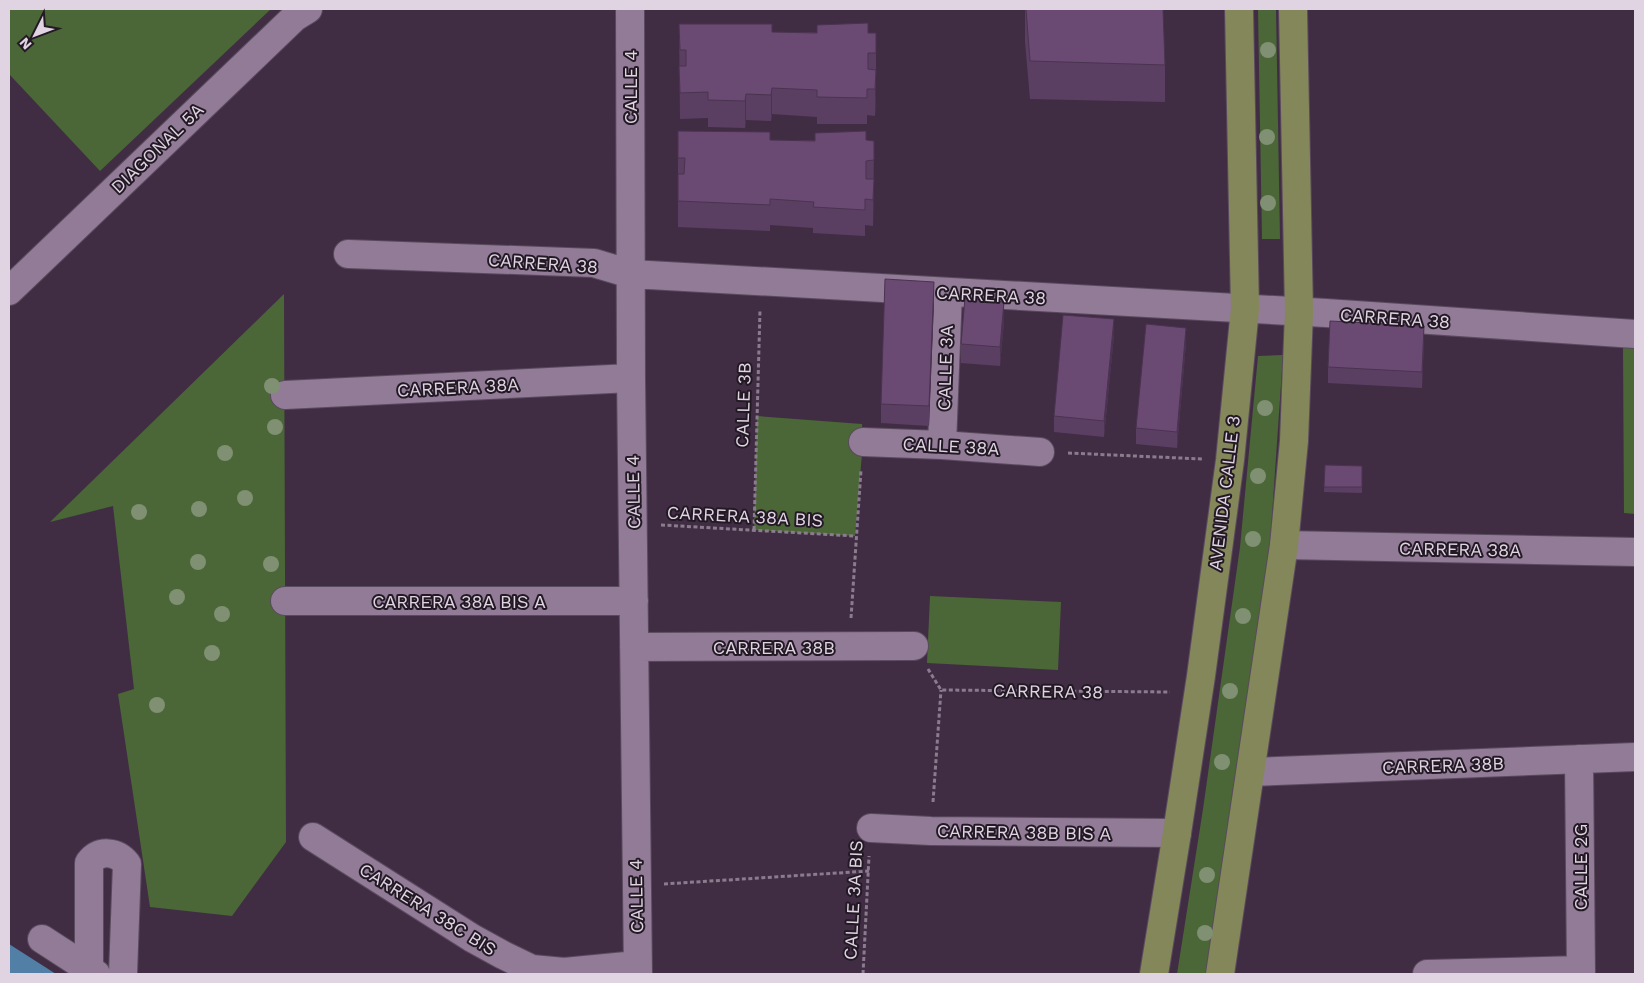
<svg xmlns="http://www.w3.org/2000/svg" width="1644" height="983" viewBox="0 0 1644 983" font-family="'Work Sans',sans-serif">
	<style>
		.green { fill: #4b6637 }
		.water { fill: #527fa6 }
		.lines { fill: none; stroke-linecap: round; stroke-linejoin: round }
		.minor-casing { stroke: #5a4a5e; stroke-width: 30 }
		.major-casing { stroke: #5a4a5e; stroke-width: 30 }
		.path { stroke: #8b7b8e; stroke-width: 3; stroke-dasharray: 4 2.5; stroke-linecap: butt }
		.minor { stroke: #917b96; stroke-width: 28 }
		.major { stroke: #848759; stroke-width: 28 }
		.tree { fill: #809072 }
		.wall { fill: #5b3f63 }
		.shaded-wall { fill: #4a3350 }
		.building { fill: #6a4973; stroke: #4a3350 }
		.labels { text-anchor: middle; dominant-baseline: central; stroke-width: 4; stroke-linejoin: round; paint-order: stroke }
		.street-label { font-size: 18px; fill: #e0d4e3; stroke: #221924 }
	</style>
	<rect width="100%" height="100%" fill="#402d44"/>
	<path class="green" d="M9,9h262l-171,162 -91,-97z
		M1258,9h18l4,230h-18z
		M284,294l2,548 -54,74 -82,-9 -32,-213 16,-5 -21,-183 -63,16z
		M1623,347l12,1v166l-11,-1z
		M1283,355l-13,190 -63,429h-30l26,-165 37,-262 18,-191z
		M757,416l105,8 1,18 -8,94 -101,-6z
		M930,596l131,6 -3,68 -131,-7z"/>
	<path class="water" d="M9,944l47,30h-47z"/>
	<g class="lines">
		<g class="minor-casing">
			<path id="minor" d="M630,9l1,369 7,596
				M348,254l246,9 37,11 695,39 309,21
				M9,291l286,-274 13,-8
				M285,395l346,-17
				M863,442l79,3 98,7
				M942,445l6,-153
				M1284,545l351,7
				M285,601h349
				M634,647l280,-1
				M1579,759l2,215
				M1251,772l384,-15
				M871,828l60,3 246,2
				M313,837l159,101 31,17 29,14 32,3 73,-7
				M42,939l54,35
				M89,969v-106c10,-14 28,-12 38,1l-4,110
				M1427,974l154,-4"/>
		</g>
		<g class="major-casing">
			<path id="major" d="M1154,974l23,-141 24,-157 29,-216 15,-151 -6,-300
				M1220,974l64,-429 10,-104 5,-129 -6,-303"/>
		</g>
		<path class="path" d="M1068,453l134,6
			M661,525l194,11
			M754,530l6,-220
			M851,618l10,-148
			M928,669l13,21 229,2
			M933,802l8,-112
			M664,884l205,-13
			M863,974l6,-118"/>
		<use href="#minor" class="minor"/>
		<use href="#major" class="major"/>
	</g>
	<g class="tree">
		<circle cx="1268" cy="50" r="8"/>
		<circle cx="1267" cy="137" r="8"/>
		<circle cx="1268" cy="203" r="8"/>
		<circle cx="272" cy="386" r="8"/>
		<circle cx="1265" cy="408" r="8"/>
		<circle cx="275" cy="427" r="8"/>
		<circle cx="225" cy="453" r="8"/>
		<circle cx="1258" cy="476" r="8"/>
		<circle cx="245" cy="498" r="8"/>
		<circle cx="199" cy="509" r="8"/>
		<circle cx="139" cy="512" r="8"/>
		<circle cx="1253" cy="539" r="8"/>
		<circle cx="198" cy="562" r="8"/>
		<circle cx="271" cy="564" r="8"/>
		<circle cx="177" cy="597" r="8"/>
		<circle cx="222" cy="614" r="8"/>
		<circle cx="1243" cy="616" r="8"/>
		<circle cx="212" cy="653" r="8"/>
		<circle cx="1230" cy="691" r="8"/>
		<circle cx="157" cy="705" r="8"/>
		<circle cx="1222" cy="762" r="8"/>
		<circle cx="1207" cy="875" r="8"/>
		<circle cx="1205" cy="933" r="8"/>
	</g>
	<path class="wall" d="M1025,9l140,56v37l-135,-3 -5,-57z
		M679,24l93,8 104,1v63l-1,20 -8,-1v9h-50v-7l-45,-3 -1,7 -25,-1 -1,8 -37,-1v-9l-28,1z
		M678,131l92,9 104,1 -1,85 -8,-1v11l-52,-3v-5l-43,-3v6l-92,-4z
		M934,302l-5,124 -48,-3v-19z
		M1004,321l-4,45 -39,-3v-19z
		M1114,335l-10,102 -50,-5v-16z
		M1424,341l-2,47 -94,-5v-16z
		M1186,343l-9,105 -41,-4v-16z
		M1325,465l37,1v27l-38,-1z"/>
	<path class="shaded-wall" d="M876,70v26l-1,20v-27z
		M772,88v26l-1,7v-26z
		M746,94v26l-1,8v-27z
		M874,179v27l-1,20v-26z
		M934,282v20l-5,124v-20z
		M1004,302v19l-4,45v-19z
		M1114,319v16l-10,102v-16z
		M1424,326v15l-2,47v-16z
		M1186,328v15l-9,105v-16z"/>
	<path class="building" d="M1026,9h137l2,56 -135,-4z
		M868,23v10h8v20h-8v16l8,1 -1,19h-8v9l-50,-1v-7l-45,-2 -1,7 -25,-1 -1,7 -37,-1v-8l-28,1 -1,-27h7v-16h-6l-1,-26h93v8l45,1v-8z
		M678,131l92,1v8l45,1v-8l51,-2v9l8,1v19l-8,1v18h8l-1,21 -8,-1v11l-52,-3 1,-5 -44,-3v6l-92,-4v-27h6l1,-16h-7z
		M885,279l49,3 -5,124 -48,-2z
		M965,298l39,4 -4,45 -39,-3z
		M1063,315l51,4 -10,102 -50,-5z
		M1330,321l94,5 -2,46 -94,-5z
		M1146,324l40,4 -9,104 -41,-4z
		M1325,465l37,1v21h-38z"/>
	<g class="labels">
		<g class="street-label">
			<text transform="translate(630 87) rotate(-90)">CALLE 4</text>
			<text transform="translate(157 148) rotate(-44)">DIAGONAL 5A</text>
			<text transform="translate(543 263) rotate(4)">CARRERA 38</text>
			<text transform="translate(991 295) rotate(3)">CARRERA 38</text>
			<text transform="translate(1395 318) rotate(4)">CARRERA 38</text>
			<text transform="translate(945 368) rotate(-88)">CALLE 3A</text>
			<text transform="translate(458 387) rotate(-3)">CARRERA 38A</text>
			<text transform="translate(743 405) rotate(-88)">CALLE 3B</text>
			<text transform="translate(951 446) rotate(3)">CALLE 38A</text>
			<text transform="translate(633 492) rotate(-91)">CALLE 4</text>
			<text transform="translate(1224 493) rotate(-83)">AVENIDA CALLE 3</text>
			<text transform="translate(745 516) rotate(3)">CARRERA 38A BIS</text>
			<text transform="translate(1460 549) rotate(1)">CARRERA 38A</text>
			<text x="459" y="601">CARRERA 38A BIS A</text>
			<text x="774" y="647">CARRERA 38B</text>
			<text transform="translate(1048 691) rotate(1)">CARRERA 38</text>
			<text transform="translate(1443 765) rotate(-2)">CARRERA 38B</text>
			<text transform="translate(1024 832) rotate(1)">CARRERA 38B BIS A</text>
			<text transform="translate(1580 867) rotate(-90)">CALLE 2G</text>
			<text transform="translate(636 896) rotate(-91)">CALLE 4</text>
			<text transform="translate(853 900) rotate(-87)">CALLE 3A BIS</text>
			<text transform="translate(428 909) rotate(32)">CARRERA 38C BIS</text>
		</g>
	</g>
	<rect width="1644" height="983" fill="none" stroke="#e0d4e3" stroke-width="20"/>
	<g transform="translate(35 35) rotate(228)" stroke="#221924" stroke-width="4" paint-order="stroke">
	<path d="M0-4L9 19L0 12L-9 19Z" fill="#e0d4e3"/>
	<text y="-8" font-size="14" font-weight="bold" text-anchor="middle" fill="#e0d4e3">N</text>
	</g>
</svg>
